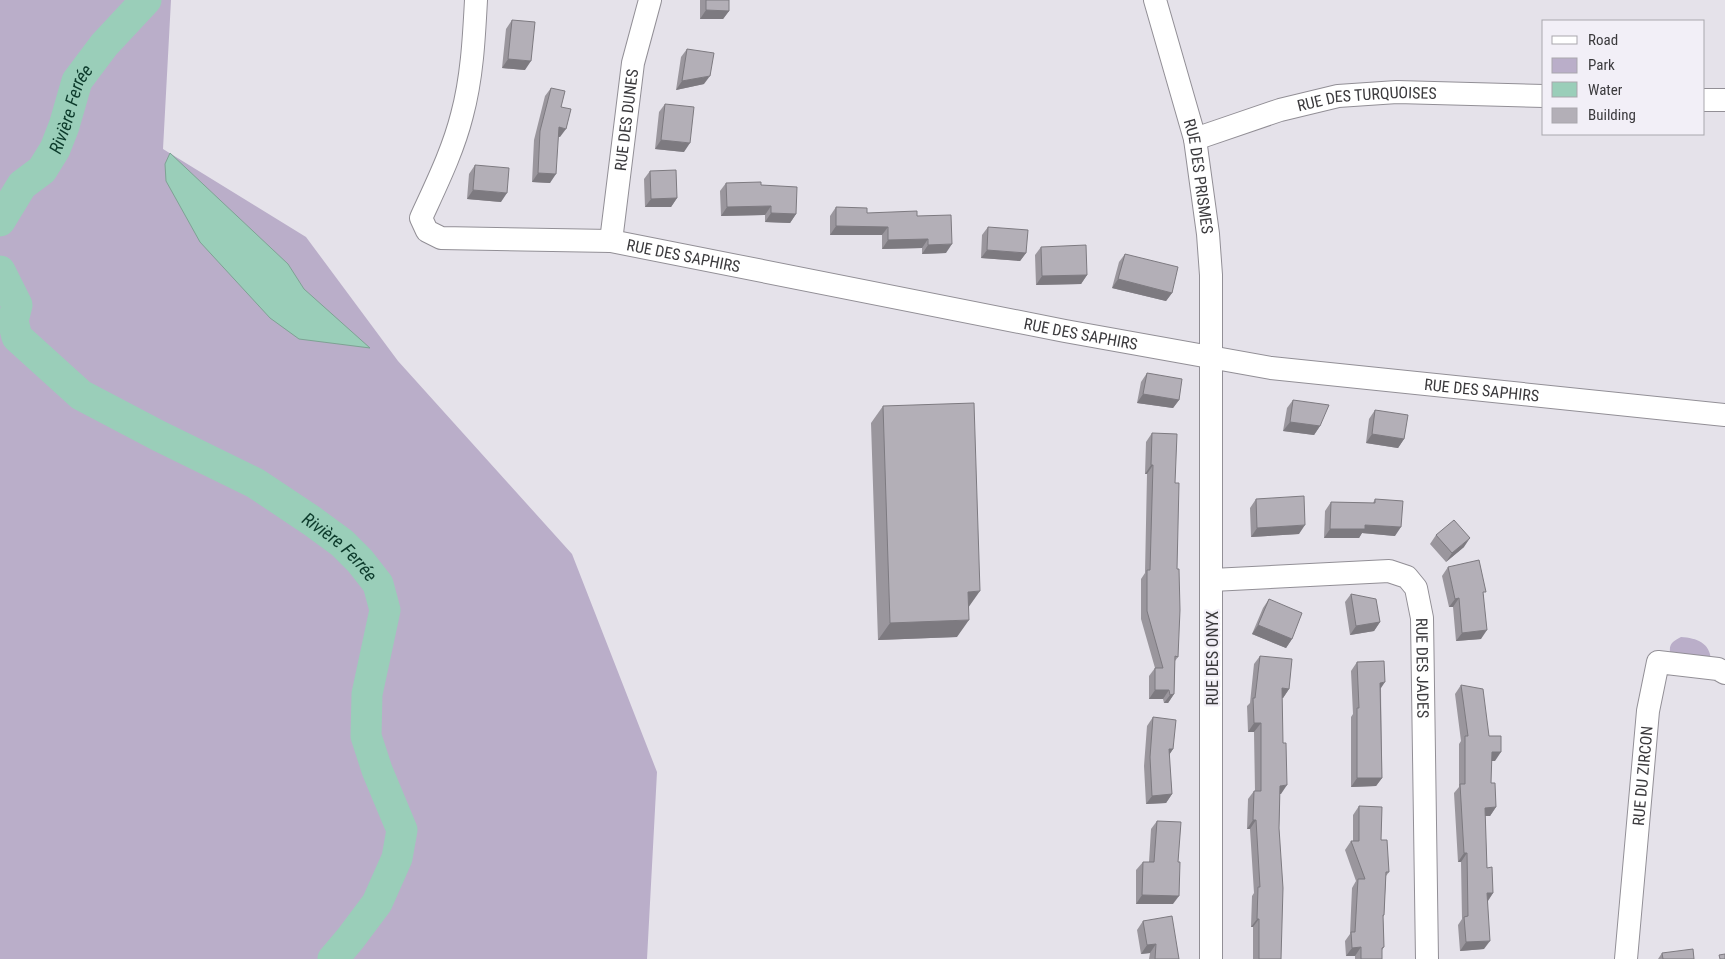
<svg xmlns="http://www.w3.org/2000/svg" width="1725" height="959" viewBox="0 0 1725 959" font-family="'Roboto Condensed',sans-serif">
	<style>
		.green { fill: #baaec9 }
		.water { fill: #9aceb9; stroke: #7ea294 }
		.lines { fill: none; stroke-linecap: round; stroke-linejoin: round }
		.river { stroke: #9aceb9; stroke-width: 31 }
		.minor-casing { stroke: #928f96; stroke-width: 24 }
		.minor { stroke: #fff; stroke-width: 22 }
		.wall { fill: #9a969d }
		.shaded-wall { fill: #7d7a80 }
		.building { fill: #b3afb7; stroke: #7d7a80 }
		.labels { text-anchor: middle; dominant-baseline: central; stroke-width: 4.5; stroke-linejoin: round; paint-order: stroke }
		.street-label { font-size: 16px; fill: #3b3a3d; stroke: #f2eff7 }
		.water-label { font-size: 18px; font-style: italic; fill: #0c3a2b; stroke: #f2eff7 }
	</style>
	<rect width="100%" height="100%" fill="#e5e2ea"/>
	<path class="green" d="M0,0h171l-8,149 143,88 92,124 174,193 85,218 -10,187h-647z
		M1681,637c16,1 29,6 30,23l-41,-8c-1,-9 4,-11 11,-15z"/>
	<path class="water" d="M170,153l118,111 16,25 66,59 -71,-9 -29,-21 -70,-76 -34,-61 -1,-17z"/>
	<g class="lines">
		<g class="river">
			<path id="s1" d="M0,221l22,-36 20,-15 13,-21 9,-23 13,-45 27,-36 42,-45"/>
			<path id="s2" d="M0,271l17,34 -4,16 4,16 64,58 78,41 96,47 57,38 30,22 18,18 18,23 7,26 -18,84 -1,42 11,34 25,60 -5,28 -20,45 -27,36 -17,20"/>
		</g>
		<g class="minor-casing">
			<g id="minor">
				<path id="s3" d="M476,0c-2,38 -4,78 -14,115 -9,36 -26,70 -41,103l6,13 14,7 170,3 454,90 206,37 454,47"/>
				<path id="s4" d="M1155,0l40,139 13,95 3,41v684"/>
				<path d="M1704,100h21"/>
				<path id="s5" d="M1195,139l85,-29 58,-14 59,-4 147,4"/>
				<path id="s6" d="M611,241l22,-178 17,-63"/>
				<path id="s7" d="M1212,580l177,-9 18,6 9,11 6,30 5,341"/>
				<path id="s8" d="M1626,959l22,-248 10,-49 60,7 7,4"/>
			</g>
		</g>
		<use href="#minor" class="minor"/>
	</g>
	<path class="wall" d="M700,0h29v11l-6,8h-23z
		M512,20l13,50 -23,-2 4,-39z
		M687,49l17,35 -28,6 5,-33z
		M551,88l10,19 -1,30h-2l-8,46 -18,-1 2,-42 11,-44z
		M665,104l19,48 -29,-3 4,-37z
		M475,165l26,37 -34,-3 2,-25z
		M650,171l27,27 -6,9h-26l-1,-28z
		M726,183l35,2 35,29 -6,9 -25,-1v-7l-44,1 -1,-25z
		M836,207l31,6 50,3 29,37 -24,1v-6l-40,1v-14h-52v-19z
		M988,227l38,26 -6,8 -39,-3 1,-23z
		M1041,247l46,28 -6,9 -45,1 -1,-30z
		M1125,254l47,39 -6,8 -54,-13 7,-26z
		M1147,373l32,27 -6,8 -36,-5 4,-21z
		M1293,400l27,26 -6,9 -31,-4 4,-23z
		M883,406l74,231 -79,3 -7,-217z
		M1375,410l29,29 -6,9 -32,-5 3,-24z
		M1152,433l23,50 2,86 1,88 -3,4 -1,33 -6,9h-4l-1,-4h-14v-23l6,-8 -14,-49v-40l4,-6 2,-99h-2l1,-32z
		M1256,499l43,35 -48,3 -1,-29z
		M1375,499l20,37 -33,-3 -3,5h-35l1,-27 6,-9 42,1z
		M1436,535l28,12 -18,15 -16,-18z
		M1448,567l36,28 -3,44 -25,2 -3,-34h-4l-7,-31z
		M1351,594l29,28 -6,9 -24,4 -5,-33z
		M1269,599l23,40 -6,9 -34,-14 11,-26z
		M1260,656l29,33 -6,9h-1l-1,96h-1l-1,34 2,131h-28v-32h-2l1,-31 2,-3 -4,-64h-3l1,-30 6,-8h1l-1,-59h-6l-1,-26 3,-3 4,-39z
		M1357,662l24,27 1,89 -6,8 -25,1v-70l2,-3 -2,-43z
		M1461,685l28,51 6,25h-4v22l5,24 -6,9h-5l2,52 6,25 -5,8 -4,48 -24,2 -2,-26 4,-6 -1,-57h-3l-4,-69 5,-6v-43l2,-3 -6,-47z
		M1153,717l20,32 -4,6 3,39 -6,9 -20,1 -2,-38 3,-40z
		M1359,806l22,34 8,32 -3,4 -2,39 -1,2 1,30 -2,3v9h-27v-3h-9l-1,-15 5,-7 2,-46 4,-7 -11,-31 6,-9h2v-26z
		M1157,821l16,83h-37v-34l7,-8h6l2,-33z
		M1143,921l36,38h-30l1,-6 -9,1 -4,-24z
		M1662,953l32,6h-36z"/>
	<path class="shaded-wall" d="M706,10l23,1 -6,8h-23z
		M508,59l23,2 -6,9 -23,-2z
		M710,76l-6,8 -28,6 6,-9z
		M559,127l7,2 -6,8 -7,-2z
		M661,140l29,3 -6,9 -29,-3z
		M538,173l18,1 -6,9 -18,-1z
		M473,190l34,3 -6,9 -34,-3z
		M677,198l-6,9h-26l6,-8z
		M771,206l-6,9 -44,1 6,-9z
		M771,213l25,1 -6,9 -25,-1z
		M836,226l52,1 -6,8h-52z
		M928,239l-6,9 -40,1 6,-9z
		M952,244l-6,9 -24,1 6,-9z
		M987,250l39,3 -6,8 -39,-3z
		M1087,275l-6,9 -45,1 6,-9z
		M1118,279l54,14 -6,8 -54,-13z
		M1143,394l36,6 -6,8 -36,-5z
		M1290,422l30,4 -6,9 -31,-4z
		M1372,434l32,5 -6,9 -32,-5z
		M1151,465h2l-6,9h-2z
		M1305,525l-6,9 -48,3 6,-9z
		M1365,525l36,2 -6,9 -33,-3 -3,5h-35l6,-9z
		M1470,538l-6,9 -18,15 6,-9z
		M980,591l-12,17v-16z
		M1459,598l-6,9h-4l6,-8z
		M969,620l-12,17 -79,3 12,-17z
		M1380,622l-6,9 -24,4 6,-9z
		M1258,625l34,14 -6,9 -34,-14z
		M1487,630l-6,9 -25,2 6,-8z
		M1385,682l-6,9 1,-8z
		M1282,688l7,1 -6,9 -7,-1z
		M1155,690h14l-6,9h-14z
		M1174,694l-6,9h-4l6,-8z
		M1254,723h7l-7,9h-6z
		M1169,749h4l-6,9z
		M1492,752h9l-6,9h-9z
		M1357,778h25l-6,8 -25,1z
		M1287,785l-6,9h-7l6,-8z
		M1172,794l-6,9 -20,1 6,-8z
		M1496,807l-6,9h-11l6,-8z
		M1253,820h3l-6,9h-3z
		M1464,853h3l-6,9h-3z
		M1487,893h6l-6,9z
		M1142,895l37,1 -6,8h-37z
		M1257,919h2l-6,8h-2z
		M1490,941l-6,8 -24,2 6,-9z
		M1156,944l-6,9 -9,1 6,-9z
		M1361,947l-6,9h-9l6,-8z"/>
	<path class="building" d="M706,0h23v11l-23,-1z
		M512,20l23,2 -4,39 -23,-2z
		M687,49l27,4 -4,23 -28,5z
		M551,88l14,3 -4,16 10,2 -5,20 -7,-2 -3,47 -18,-1 2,-42z
		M665,104l29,3 -4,36 -29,-3z
		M475,165l34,3 -2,25 -34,-3z
		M676,170l1,28 -26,1 -1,-28z
		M761,182v3l36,2 -1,27 -25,-1v-7l-44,1 -1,-24z
		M836,207l31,1v5l50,-2v5l34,-1 1,29 -24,1v-6l-40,1v-13l-52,-1z
		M988,227l40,3 -2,23 -39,-3z
		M1086,245l1,30 -45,1 -1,-29z
		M1125,254l53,13 -6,26 -54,-14z
		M1147,373l35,6 -3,21 -36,-6z
		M1293,400l36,5 -9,21 -30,-4z
		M974,403l6,188 -12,1 1,28 -79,3 -7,-217z
		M1375,410l33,5 -4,24 -32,-5z
		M1152,433l25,1 -2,49h4l-2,86h2l1,41 -2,47 -3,-1 -1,38 -4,1 -1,-5h-14v-22h8l-16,-57v-41h3l3,-105h-2z
		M1304,496l1,29 -48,3 -1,-29z
		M1375,499l28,2 -2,26 -36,-2v4h-35l1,-27 44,1z
		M1454,520l16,18 -18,15 -16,-18z
		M1479,560l7,32h-3l4,38 -25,3 -3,-35 -4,1 -7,-32z
		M1351,594l25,5 4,23 -24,4z
		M1269,599l33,14 -10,26 -34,-14z
		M1260,656l32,3 -3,30 -7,-1 1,55h3l1,42 -7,1 -1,42 4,60 -2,71h-22v-40h-2l1,-32h2l-4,-67h-3l1,-29h7v-68h-7l-1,-25h2z
		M1384,661l1,21 -5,1 2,95h-25v-70h2l-2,-46z
		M1461,685l22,4 6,47h12v16h-9l-1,31h4l1,24 -11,1 2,60 5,-1 1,26h-6l3,48 -24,1 -2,-25 4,-1 -1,-63h-3l-4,-69h5v-48h3z
		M1153,717l23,3 -3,29h-4l3,45 -20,2 -2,-39z
		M1359,806l23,1 -1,33h6l2,32h-3l-2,43h-1l1,32 -2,1v11h-21v-12l-9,1 -1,-16h4l3,-53h7l-14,-38h8z
		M1157,821l24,1 -3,40h2l-1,34 -37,-1 1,-33h11z
		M1172,916l7,43h-24l1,-15 -9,1 -4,-24z
		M1693,949l1,10h-31l-1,-6z
		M1725,954v5h-5l-1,-4z"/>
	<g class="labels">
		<g class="street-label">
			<text stroke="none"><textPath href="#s5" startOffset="178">RUE DES TURQUOISES</textPath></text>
			<text stroke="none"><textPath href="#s6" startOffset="122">RUE DES DUNES</textPath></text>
			<text stroke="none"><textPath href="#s4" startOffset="182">RUE DES PRISMES</textPath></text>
			<text stroke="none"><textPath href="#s3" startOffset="501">RUE DES SAPHIRS</textPath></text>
			<text stroke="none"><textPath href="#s3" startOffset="906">RUE DES SAPHIRS</textPath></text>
			<text stroke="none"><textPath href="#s3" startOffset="1311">RUE DES SAPHIRS</textPath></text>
			<text transform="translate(1212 658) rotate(-90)">RUE DES ONYX</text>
			<text stroke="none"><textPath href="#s7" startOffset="291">RUE DES JADES</textPath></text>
			<text stroke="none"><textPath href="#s8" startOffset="184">RUE DU ZIRCON</textPath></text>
		</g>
		<g class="water-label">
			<text stroke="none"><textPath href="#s1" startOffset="135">Rivière Ferrée</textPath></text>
			<text stroke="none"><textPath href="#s2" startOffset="459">Rivière Ferrée</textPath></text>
		</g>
	</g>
	<rect x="1542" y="20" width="162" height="115" fill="#f2eff7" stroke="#a9a7ad"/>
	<rect x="1552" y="36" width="25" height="8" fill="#ffffff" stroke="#a9a7ad"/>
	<text x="1588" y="45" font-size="15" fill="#3b3a3d">Road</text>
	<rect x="1552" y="58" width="25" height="15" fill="#baaec9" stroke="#a9a7ad"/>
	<text x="1588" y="70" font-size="15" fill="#3b3a3d">Park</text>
	<rect x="1552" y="82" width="25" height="15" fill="#9aceb9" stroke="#a9a7ad"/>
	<text x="1588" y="95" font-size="15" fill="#3b3a3d">Water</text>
	<rect x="1552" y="108" width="25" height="15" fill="#b3afb7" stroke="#a9a7ad"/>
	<text x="1588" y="120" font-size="15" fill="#3b3a3d">Building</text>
</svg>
